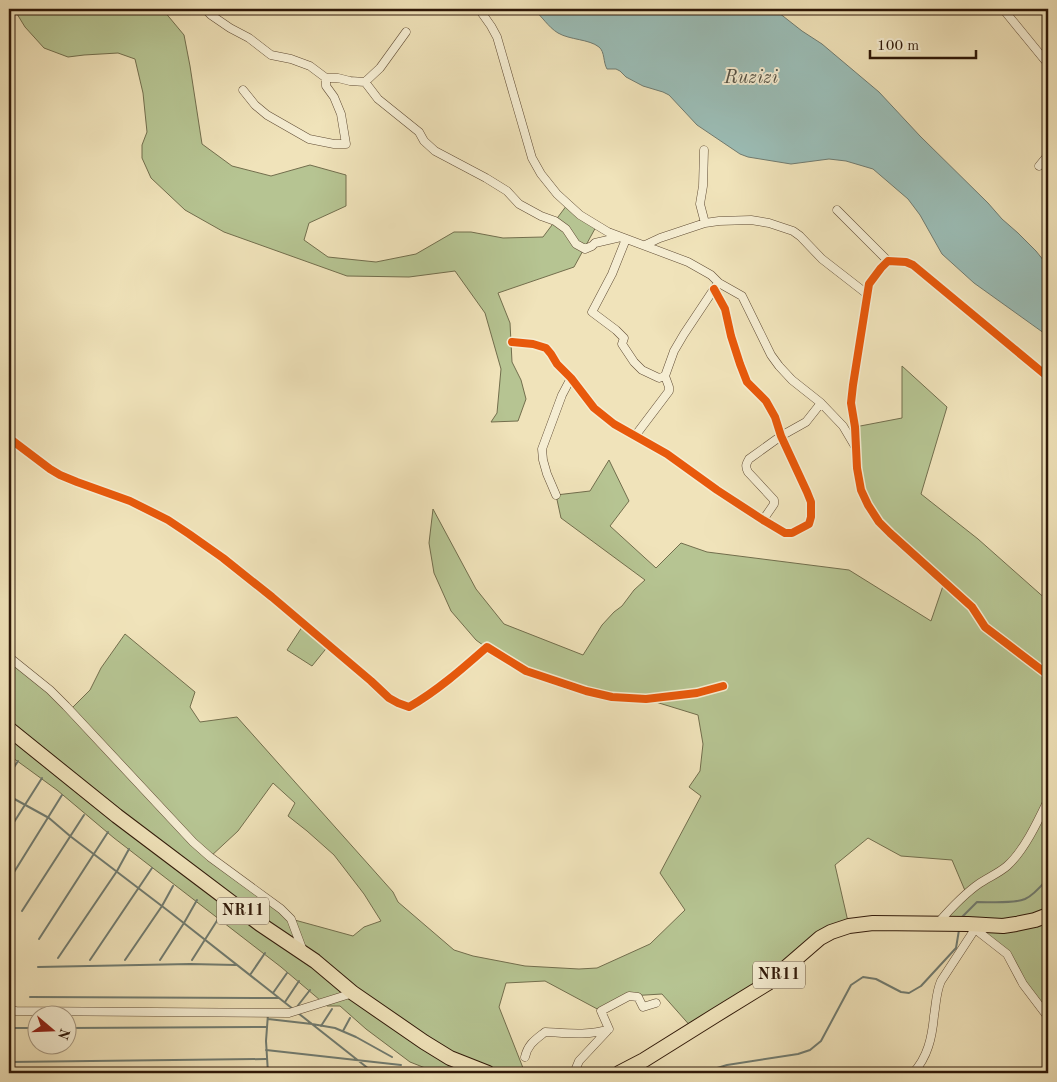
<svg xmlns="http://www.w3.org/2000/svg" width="1057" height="1082" viewBox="0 0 1057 1082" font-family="'Old Standard TT',serif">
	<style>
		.green { fill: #b6c492; stroke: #726e4d; fill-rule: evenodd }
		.water { fill: #9bbdb6; stroke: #707b70 }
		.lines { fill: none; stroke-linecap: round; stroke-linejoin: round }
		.stream { stroke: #707b70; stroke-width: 2 }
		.street-casing { stroke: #5f4b34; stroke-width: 9 }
		.highway-casing { stroke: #2f1808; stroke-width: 16 }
		.street { stroke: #f5edd2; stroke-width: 8 }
		.highway { stroke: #f0e3ba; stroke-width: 14 }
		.cycleway-casing { stroke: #f5edd2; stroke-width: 11 }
		.cycleway { stroke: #e8590c; stroke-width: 8 }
		.labels { text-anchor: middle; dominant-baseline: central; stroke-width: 4; stroke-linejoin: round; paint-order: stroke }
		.shield { fill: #f5edd2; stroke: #6a5845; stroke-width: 1 }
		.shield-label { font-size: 16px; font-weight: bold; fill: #2f1808 }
		.water-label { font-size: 19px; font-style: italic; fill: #555245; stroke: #f5edd2 }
	</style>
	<rect width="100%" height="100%" fill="#f0e3ba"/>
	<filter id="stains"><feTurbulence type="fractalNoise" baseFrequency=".004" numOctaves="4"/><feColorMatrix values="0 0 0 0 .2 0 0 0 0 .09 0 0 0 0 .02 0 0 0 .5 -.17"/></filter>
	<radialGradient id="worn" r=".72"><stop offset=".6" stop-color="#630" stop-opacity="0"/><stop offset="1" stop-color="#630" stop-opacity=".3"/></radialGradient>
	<path class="green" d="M14,9h139l11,2 20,24 6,31 12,78 30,22 39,10 39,-11 36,10v31l-37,17 -5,17 24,17 48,5 40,-8 38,-22h17l32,6 40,-1 24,-32 30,20 -23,42 -76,26 12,30 2,39 9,18 5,19 -8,22 -27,1 6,-9 4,-44 -16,-56 -30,-42 -46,6 -62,-1 -123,-44 -39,-22 -34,-32 -9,-20v-13l5,-13 -4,-39 -8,-34 -17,-6 -34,2 -16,2 -24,-9 -19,-21z
		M902,366l45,41 -26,87 57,45 70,62v416l-38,-58 -35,-30 -37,-6 28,-30 -14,-33 -51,-4 -33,-18 -33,27 14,61 -156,103 -31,-35 -33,2 -28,15 -56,-30 -39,2 -7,24 26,66h-87l-28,-11 -44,-33 -26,-23h-13l-46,-39 -167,-129 -57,-48 -48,-35v-98l61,53 20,-20 11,-22 24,-34 70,58 -5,15 10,15 37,-5 156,175 5,10 56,48 19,6 52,10 54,3 18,-1 53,-24 35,-34 -25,-37 41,-77 -12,-9 11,-16 3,-27 -5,-29 -52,-16 -34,-2 -86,-26 -39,-23 -11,-8 -25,-29 -17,-38 -5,-30 4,-34 43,80 28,35 79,31 19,-30 12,-13 8,-6 12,-16 11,-10 -84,-62 -5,-23 34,-4 19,-31 20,41 -19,25 46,42 25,-25 26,9 142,18 82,51 13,-38 -54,-50 -29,-43 -6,-63 47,-9zM273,783l22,20 -7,13 19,15 27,24 30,39 17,27 -17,6 -11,9 -62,-17 -81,-62 28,-26z
		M304,624l25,21 -17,21 -25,-16z"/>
	<path class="water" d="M533,9h241l28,22 20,13 57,48 41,44 68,67 14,16 16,14 18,18 12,15v70l-74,-53 -32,-29 -22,-39 -12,-16 -35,-30 -27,-8 -17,-2 -38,5 -43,-7 -8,-3 -43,-29 -28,-30 -6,-3 -20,-6 -17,-9 -6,-6 -4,-2h-9c-4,-7 -2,-17 -8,-22 -10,-8 -29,-7 -41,-14 -10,-6 -16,-17 -25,-24z"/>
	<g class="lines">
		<path class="stream" d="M9,775l9,-14
			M9,796l40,22 21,18 101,77 122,96
			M9,830l33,-52
			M11,877l51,-82
			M22,911l62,-96
			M961,918l16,-16c14,0 36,2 48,-3 9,-4 17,-14 23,-21
			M39,939l69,-107
			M58,958l59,-87 12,-22
			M90,960l62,-92
			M125,960l37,-54 11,-20
			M160,960l24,-37 13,-23
			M192,960l28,-44
			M38,967l152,-3 46,1
			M250,975l15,-22
			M273,993l14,-20
			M30,997l248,1
			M285,1002l14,-21
			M296,1008l14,-18
			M298,1013l76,60
			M268,1019l44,5 23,4 21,9 36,20
			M321,1026l11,-17
			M14,1028h24
			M68,1028l199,-1
			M343,1031l7,-13
			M266,1050l135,15
			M9,1062l257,-3
			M268,1073l-2,-32 2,-27
			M701,1073l26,-8 71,-11 12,-4 11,-9 30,-56 12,-8 13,2 25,13 8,1 12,-7 35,-38 3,-18"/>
		<g class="street-casing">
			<path id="street" d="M205,9l6,6 19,13 19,10 22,17 20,4 19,7 16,12h12l12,3 15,1 15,-14 26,-36
				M479,9l12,17 6,11 35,121 9,16 16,20 23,21 28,17 80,30 23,13 8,8 23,13 29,59 8,11 13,14 29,23 22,23 13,22
				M1003,9l45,55
				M365,82l13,17 41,33 5,9 11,10 51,27 21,13 12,13 22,12 14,5 11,8 10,15 9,5 7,-3 3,-3 26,-6
				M243,90l12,15 12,10 42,24 25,5h12l-5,-30 -7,-17 -8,-11v-8
				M704,150l-1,36 -3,18 5,19
				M1039,166l9,-11
				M837,210l51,51
				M626,239l-14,35 -20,38 24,18 8,8 -2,6 12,18 8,8 17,8 6,-2
				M645,245l15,-7 45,-15 14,-2 32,-1 18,3 24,8 7,5 22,23 45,35
				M512,342l21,2 13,4 5,6 6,10 14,14 23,30 20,16 53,30 50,36 46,30 22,13h7l17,-9 2,-7v-15l-4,-10 -26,-56 -6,-19 -9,-16 -19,-19 -7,-18 -9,-28 -6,-27 -11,-20
				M1048,377l-135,-112 -7,-3 -18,-1 -7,7 -12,16 -16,101 -2,18 4,24 2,41 4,22 7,15 11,17 11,11 82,74 13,20 63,48
				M635,436l34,-45v-4l-4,-11 9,-25 10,-17 32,-48
				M9,438l41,31 10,6 17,7 53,19 38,19 21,14 34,24 49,39 99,84 18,17 9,5 11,4c28,-16 53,-38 78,-60l39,24 60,20 26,6 34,2 51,-6 26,-7
				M556,495l-9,-21 -4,-14 -1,-11 20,-54 9,-17
				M763,520l11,-16v-4l-26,-28c-3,-6 -2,-8 1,-13l32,-23 25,-14 15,-19
				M9,657l41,33 16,16 127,136 17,15 71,52 10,10 12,32
				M938,923c13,-15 26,-29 42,-40 9,-6 19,-10 27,-17 17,-15 31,-45 41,-66
				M975,929l32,25 16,30 25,33
				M9,1009l7,2 273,2 64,-20
				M525,1057c3,-13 10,-17 20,-25 21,1 43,4 64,-3l-8,-18 28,-15 9,1 5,10 13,-4
				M574,1073l5,-12 29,-31
				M913,1073c15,-16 19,-36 21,-57 2,-12 2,-24 7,-35l34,-52 1,-5"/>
		</g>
		<g class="highway-casing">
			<path id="highway" d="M9,729l108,87 143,108 55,37 38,32 71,49 26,16 38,15
				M619,1073l25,-13 72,-45 52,-32 52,-45 11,-6 18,-6 24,-3 95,1 35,2 13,-2 19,-4 13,-5"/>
		</g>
		<use href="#street" class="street"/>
		<use href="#highway" class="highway"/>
		<g class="cycleway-casing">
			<path id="cycleway" d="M512,342l21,2 13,4 5,6 6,10 14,14 23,30 20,16 53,30 50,36 46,30 22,13h7l17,-9 2,-7v-15l-4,-10 -26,-56 -6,-19 -9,-16 -19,-19 -7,-18 -9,-28 -6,-27 -11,-20
				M1048,377l-135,-112 -7,-3 -18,-1 -7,7 -12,16 -16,101 -2,18 4,24 2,41 4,22 7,15 11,17 11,11 82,74 13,20 63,48
				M9,438l41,31 10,6 17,7 53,19 38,19 21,14 34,24 49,39 99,84 18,17 9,5 11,4c28,-16 53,-38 78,-60l39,24 60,20 26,6 34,2 51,-6 26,-7"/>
		</g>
		<use href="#cycleway" class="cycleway"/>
	</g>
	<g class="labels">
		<g class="shield">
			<rect x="217" y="897.5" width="52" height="27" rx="4"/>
			<rect x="753" y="961.5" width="52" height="27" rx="4"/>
		</g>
		<g class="shield-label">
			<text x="243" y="911">NR11</text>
			<text x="779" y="975">NR11</text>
		</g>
		<g class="water-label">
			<text x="751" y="78">Ruzizi</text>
		</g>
	</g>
	<rect width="1057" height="1082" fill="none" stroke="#f0e3ba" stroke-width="30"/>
	<rect x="10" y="10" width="1037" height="1062" fill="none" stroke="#2f1808" stroke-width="2.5"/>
	<rect x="15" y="15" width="1027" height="1052" fill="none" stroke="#2f1808"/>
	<g transform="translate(52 1030) rotate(109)"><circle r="24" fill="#f5edd2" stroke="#a69881"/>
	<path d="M0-4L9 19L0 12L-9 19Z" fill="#8f2418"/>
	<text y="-8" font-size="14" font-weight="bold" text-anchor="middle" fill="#2f1808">N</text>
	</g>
	<path d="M870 50v8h106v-8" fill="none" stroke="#2f1808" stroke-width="2.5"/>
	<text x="877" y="50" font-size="15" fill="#2f1808" stroke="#f5edd2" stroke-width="4" paint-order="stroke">100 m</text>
	<rect width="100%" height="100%" filter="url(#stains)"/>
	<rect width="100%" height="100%" fill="url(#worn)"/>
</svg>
